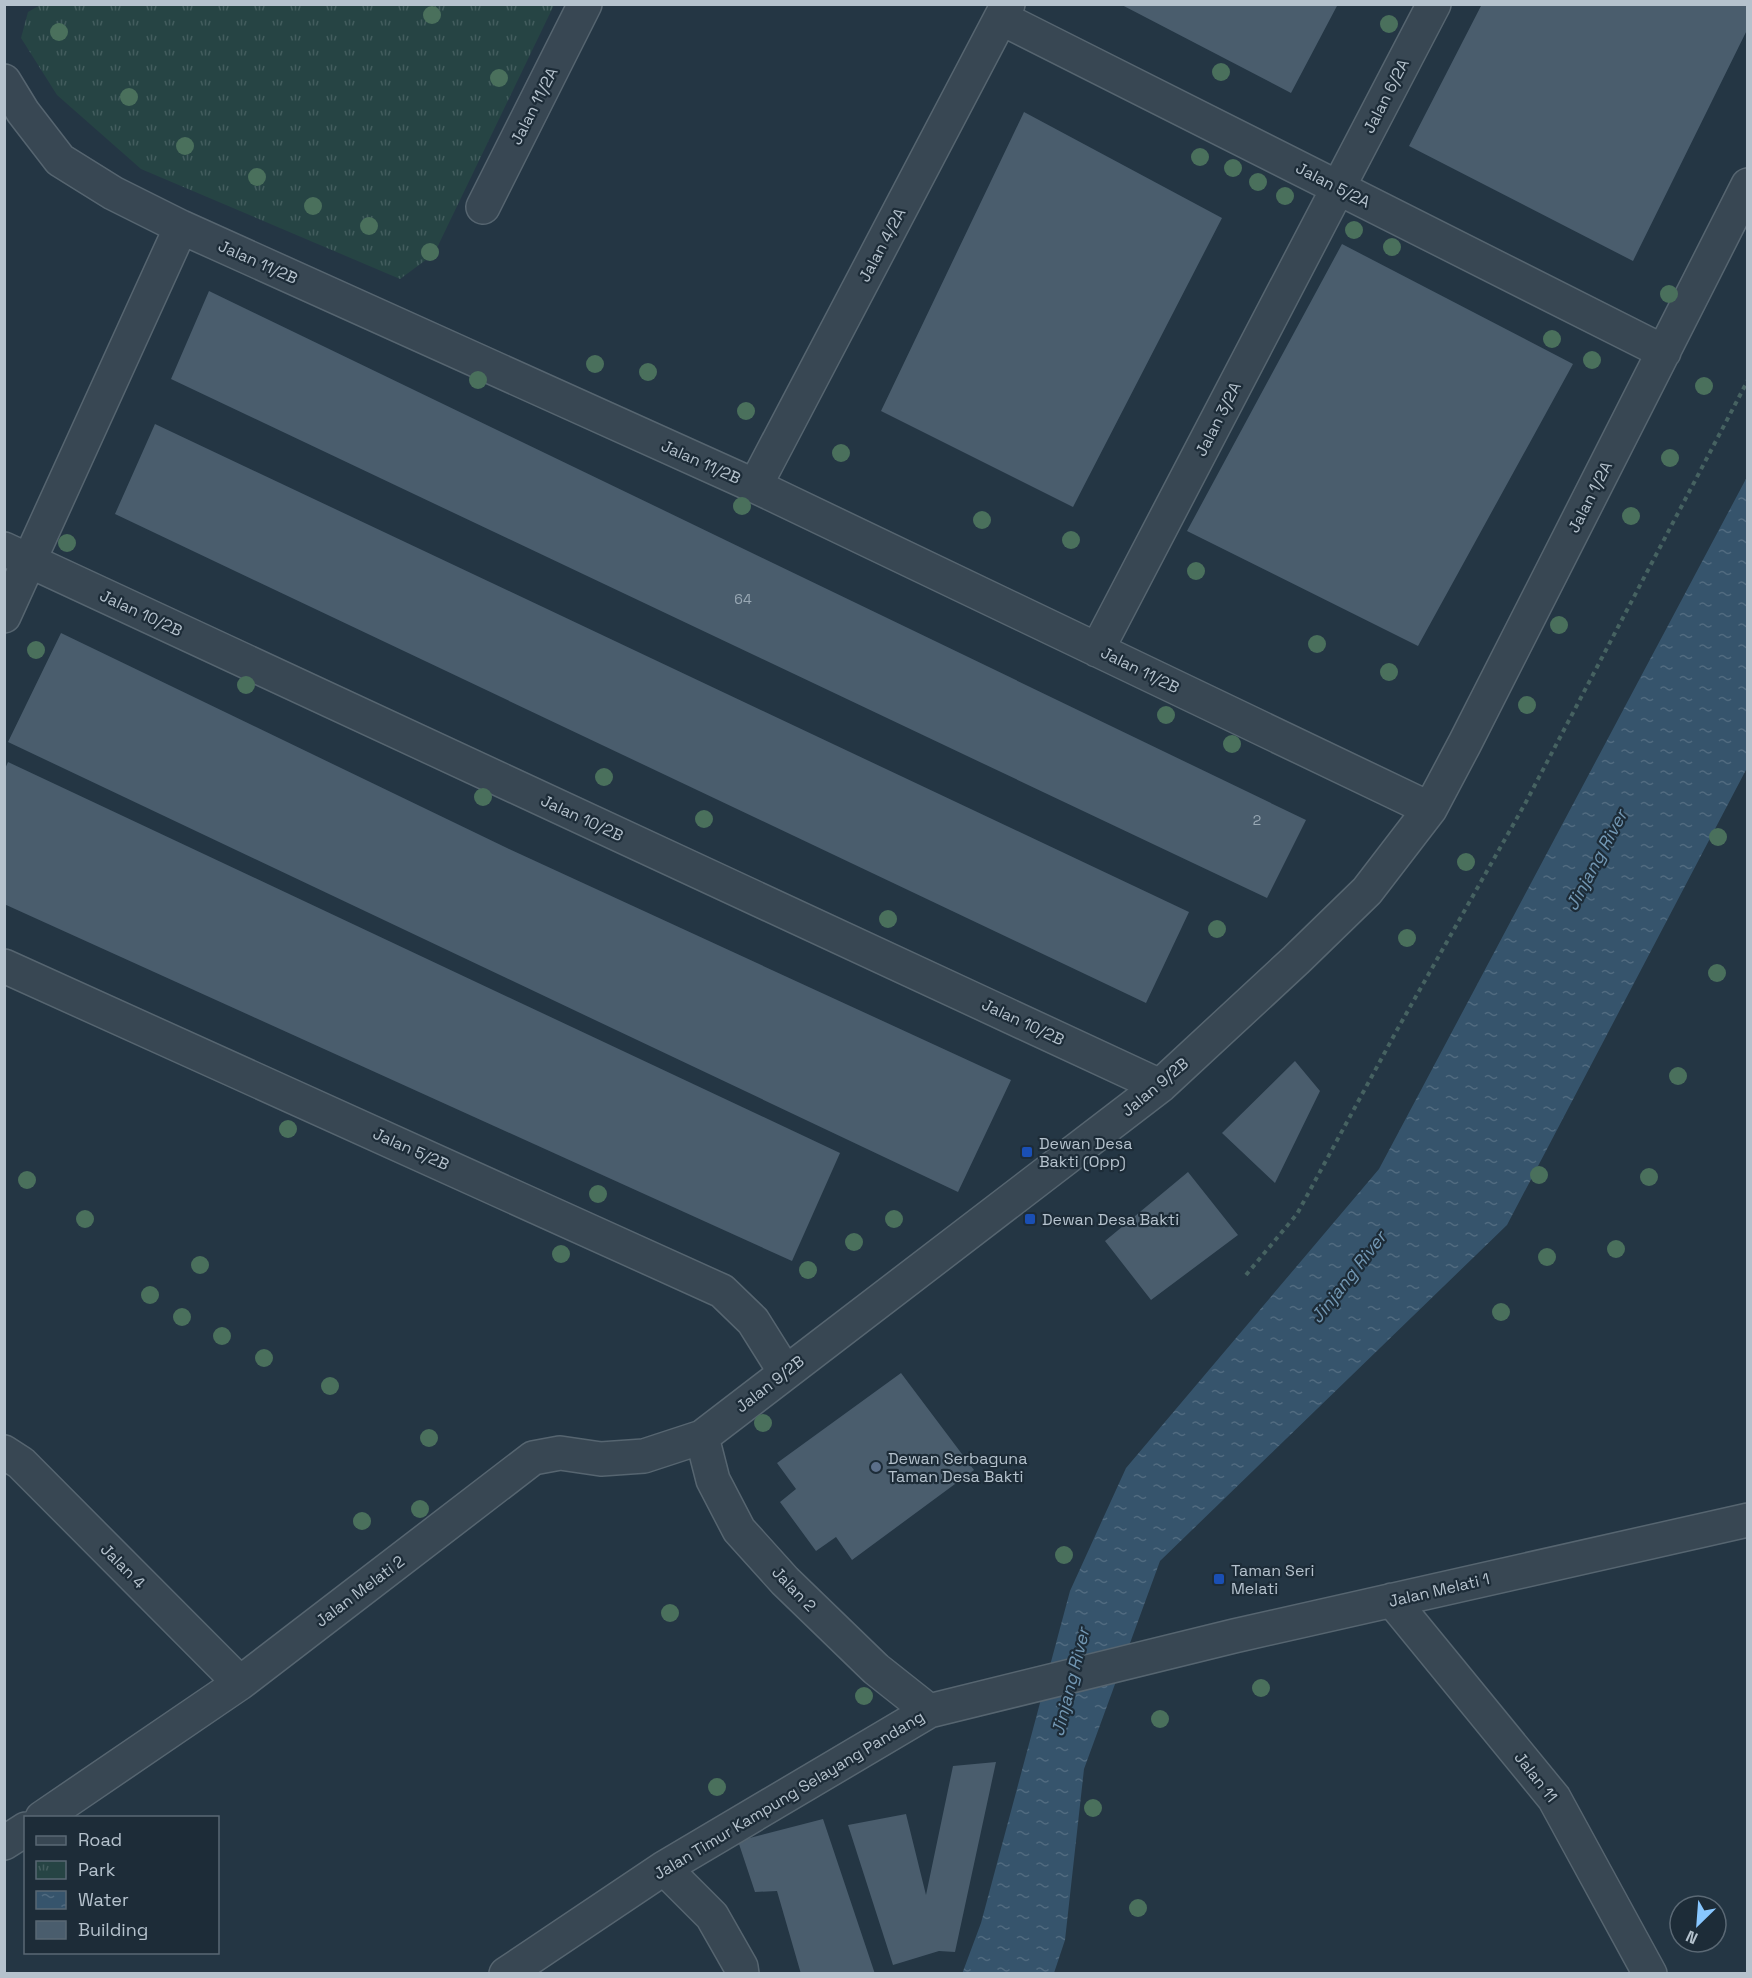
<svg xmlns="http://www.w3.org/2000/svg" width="1752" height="1978" viewBox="0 0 1752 1978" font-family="'Space Grotesk',sans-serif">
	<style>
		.park { fill: url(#park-tufts) }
		.water { fill: url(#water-ripples) }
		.building { fill: #4a5d6d }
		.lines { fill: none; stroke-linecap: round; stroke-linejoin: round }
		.minor-casing { stroke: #566570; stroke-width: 36 }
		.path { stroke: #466261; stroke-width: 4; stroke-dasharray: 4.5 4.5; stroke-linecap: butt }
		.minor { stroke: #384753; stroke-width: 33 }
		.tree { fill: #4a705c }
		.transit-dot { fill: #1a4fb4; stroke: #1d2c38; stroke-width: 2 }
		.service-dot { fill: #5c6f8a; stroke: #1d2c38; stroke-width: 2 }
		.labels { text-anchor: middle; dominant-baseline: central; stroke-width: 4.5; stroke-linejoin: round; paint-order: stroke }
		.number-label { font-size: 14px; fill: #9aa9b5 }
		.street-label { font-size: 16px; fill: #b5c2cd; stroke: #1d2c38 }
		.poi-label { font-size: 16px; fill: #b5c2cd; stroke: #1d2c38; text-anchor: start }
		.water-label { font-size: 18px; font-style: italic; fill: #7297b3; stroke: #1d2c38 }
	</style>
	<defs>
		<pattern id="park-tufts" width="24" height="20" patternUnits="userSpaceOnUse" patternTransform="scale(1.5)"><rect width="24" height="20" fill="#264444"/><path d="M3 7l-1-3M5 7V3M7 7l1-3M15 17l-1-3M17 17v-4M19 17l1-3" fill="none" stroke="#435d5e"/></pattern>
		<pattern id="water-ripples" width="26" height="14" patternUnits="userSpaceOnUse" patternTransform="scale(1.5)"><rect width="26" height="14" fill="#36546c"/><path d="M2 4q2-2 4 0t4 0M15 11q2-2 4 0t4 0" fill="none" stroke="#516b80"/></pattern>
	</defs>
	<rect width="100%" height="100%" fill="#243644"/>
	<path class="park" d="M40,5v-1l514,1 -120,249 -34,25 -259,-110 -84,-74 -36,-57 7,-26z"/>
	<path class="water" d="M1747,477v291l-240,457 -347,336 -76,208 -19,171 -11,33 -92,1 19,-51 89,-332 56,-123 253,-299z"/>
	<path class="building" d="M1120,4h218l-47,89z
		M1482,4h266v24l-115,233 -224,-115z
		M1024,112l198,106 -149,289 -192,-96z
		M1342,244l231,120 -155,282 -231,-115z
		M209,291l1097,529 -39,78 -1096,-519z
		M155,424l1034,488 -43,91 -1031,-489z
		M61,633l446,215 504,232 -53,112 -950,-450z
		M8,762l832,391 -48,108 -788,-357v-133z
		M1295,1061l25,30 -45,92 -53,-50z
		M1188,1172l50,63 -87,65 -46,-59z
		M901,1373l73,97 -122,90 -16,-23 -20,14 -36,-49 16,-13 -19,-26z
		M996,1762l-41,190 -16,-1 -46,14 -45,-140 58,-11 20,81 27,-129z
		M823,1819l52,155h-74l-24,-83 -22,1 -17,-51z"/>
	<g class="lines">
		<g class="minor-casing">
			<path id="minor" d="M1001,18l663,334
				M4,81l19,31 37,48 53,33 68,34 574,259 675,323
				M483,207l102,-203
				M755,486l253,-482
				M4,549l1156,537
				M4,616l177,-389
				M1097,650l337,-646
				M4,966l718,325 31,30 32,51
				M702,1437l11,43 26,50 46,51 91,88 53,42
				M4,1452l17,11 219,220
				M1392,1600l162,198 96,176
				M42,1818l198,-135 293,-225 27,-5 41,6 43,-3 58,-19 458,-351 136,-126 71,-69 63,-82 35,-66 283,-558
				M4,1843l22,-14
				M664,1868l48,48 29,51 1,7
				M506,1974l158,-106 265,-157 305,-75 514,-116"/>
		</g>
		<path class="path" d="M1246,1275l51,-61 100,-184 129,-228 222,-422"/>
		<use href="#minor" class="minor"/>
	</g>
	<g class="tree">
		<circle cx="432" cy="15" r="9"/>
		<circle cx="1389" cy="24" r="9"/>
		<circle cx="59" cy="32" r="9"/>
		<circle cx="1221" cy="72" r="9"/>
		<circle cx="499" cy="78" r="9"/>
		<circle cx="129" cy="97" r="9"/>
		<circle cx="185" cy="146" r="9"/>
		<circle cx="1200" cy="157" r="9"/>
		<circle cx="1233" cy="168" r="9"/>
		<circle cx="257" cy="177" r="9"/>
		<circle cx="1258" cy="182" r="9"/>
		<circle cx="1285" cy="196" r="9"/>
		<circle cx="313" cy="206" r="9"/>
		<circle cx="369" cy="226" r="9"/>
		<circle cx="1354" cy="230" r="9"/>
		<circle cx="1392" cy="247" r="9"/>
		<circle cx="430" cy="252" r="9"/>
		<circle cx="1669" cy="294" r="9"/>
		<circle cx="1552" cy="339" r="9"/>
		<circle cx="1592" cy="360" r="9"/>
		<circle cx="595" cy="364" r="9"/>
		<circle cx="648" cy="372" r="9"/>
		<circle cx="478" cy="380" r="9"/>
		<circle cx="1704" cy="386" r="9"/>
		<circle cx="746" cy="411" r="9"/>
		<circle cx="841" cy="453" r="9"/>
		<circle cx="1670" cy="458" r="9"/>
		<circle cx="742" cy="506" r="9"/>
		<circle cx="1631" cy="516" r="9"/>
		<circle cx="982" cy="520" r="9"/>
		<circle cx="1071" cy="540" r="9"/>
		<circle cx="67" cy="543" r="9"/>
		<circle cx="1196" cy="571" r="9"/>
		<circle cx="1559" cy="625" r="9"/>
		<circle cx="1317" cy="644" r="9"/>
		<circle cx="36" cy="650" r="9"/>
		<circle cx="1389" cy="672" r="9"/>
		<circle cx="246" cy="685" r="9"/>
		<circle cx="1527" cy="705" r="9"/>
		<circle cx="1166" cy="715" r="9"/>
		<circle cx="1232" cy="744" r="9"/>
		<circle cx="604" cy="777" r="9"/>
		<circle cx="483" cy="797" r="9"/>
		<circle cx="704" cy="819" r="9"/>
		<circle cx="1718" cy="837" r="9"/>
		<circle cx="1466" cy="862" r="9"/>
		<circle cx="888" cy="919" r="9"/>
		<circle cx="1217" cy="929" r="9"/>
		<circle cx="1407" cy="938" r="9"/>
		<circle cx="1717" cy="973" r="9"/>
		<circle cx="1678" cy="1076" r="9"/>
		<circle cx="288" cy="1129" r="9"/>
		<circle cx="1539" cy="1175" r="9"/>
		<circle cx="1649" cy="1177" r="9"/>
		<circle cx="27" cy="1180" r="9"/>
		<circle cx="598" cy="1194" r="9"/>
		<circle cx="85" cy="1219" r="9"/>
		<circle cx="894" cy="1219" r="9"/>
		<circle cx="854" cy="1242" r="9"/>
		<circle cx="1616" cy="1249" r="9"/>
		<circle cx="561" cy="1254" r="9"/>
		<circle cx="1547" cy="1257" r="9"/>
		<circle cx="200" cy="1265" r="9"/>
		<circle cx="808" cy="1270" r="9"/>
		<circle cx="150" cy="1295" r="9"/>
		<circle cx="1501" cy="1312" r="9"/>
		<circle cx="182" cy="1317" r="9"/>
		<circle cx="222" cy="1336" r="9"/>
		<circle cx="264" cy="1358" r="9"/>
		<circle cx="330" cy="1386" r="9"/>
		<circle cx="763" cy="1423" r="9"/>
		<circle cx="429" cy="1438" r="9"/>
		<circle cx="420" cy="1509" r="9"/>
		<circle cx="362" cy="1521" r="9"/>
		<circle cx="1064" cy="1555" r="9"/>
		<circle cx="670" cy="1613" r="9"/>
		<circle cx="1261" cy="1688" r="9"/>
		<circle cx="864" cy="1696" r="9"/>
		<circle cx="1160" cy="1719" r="9"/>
		<circle cx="717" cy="1787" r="9"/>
		<circle cx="1093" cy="1808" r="9"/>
		<circle cx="1138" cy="1908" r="9"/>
	</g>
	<g class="transit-dot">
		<rect x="1021" y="1146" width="12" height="12" rx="3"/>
		<rect x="1024" y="1213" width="12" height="12" rx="3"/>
		<rect x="1213" y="1573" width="12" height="12" rx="3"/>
	</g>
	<circle class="service-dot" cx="876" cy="1467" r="6"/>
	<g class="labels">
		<g class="number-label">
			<text x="743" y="599">64</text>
			<text x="1257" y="820">2</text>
		</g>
		<g class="street-label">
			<text transform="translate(1386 96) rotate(-63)">Jalan 6/2A</text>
			<text transform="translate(534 106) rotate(-63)">Jalan 11/2A</text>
			<text transform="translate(1333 185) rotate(27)">Jalan 5/2A</text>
			<text transform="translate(882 245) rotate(-62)">Jalan 4/2A</text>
			<text transform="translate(258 262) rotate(24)">Jalan 11/2B</text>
			<text transform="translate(1218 419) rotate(-63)">Jalan 3/2A</text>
			<text transform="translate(701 462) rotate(24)">Jalan 11/2B</text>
			<text transform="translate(1590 497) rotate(-63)">Jalan 1/2A</text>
			<text transform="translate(141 613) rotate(25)">Jalan 10/2B</text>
			<text transform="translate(1140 670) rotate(26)">Jalan 11/2B</text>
			<text transform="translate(582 818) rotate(25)">Jalan 10/2B</text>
			<text transform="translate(1023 1022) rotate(25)">Jalan 10/2B</text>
			<text transform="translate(1155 1087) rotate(-40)">Jalan 9/2B</text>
			<text transform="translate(411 1149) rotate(24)">Jalan 5/2B</text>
			<text transform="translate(770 1384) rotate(-38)">Jalan 9/2B</text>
			<text transform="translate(123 1566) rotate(45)">Jalan 4</text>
			<text transform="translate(794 1589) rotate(46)">Jalan 2</text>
			<text transform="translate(1439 1590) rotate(-13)">Jalan Melati 1</text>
			<text transform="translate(360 1591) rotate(-37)">Jalan Melati 2</text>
			<text transform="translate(1536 1777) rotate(52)">Jalan 11</text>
			<text transform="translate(789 1795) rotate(-31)">Jalan Timur Kampung Selayang Pandang</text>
		</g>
		<g class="poi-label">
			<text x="1039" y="1143">Dewan Desa<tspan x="1039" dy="18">Bakti (Opp)</tspan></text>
			<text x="1042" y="1219">Dewan Desa Bakti</text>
			<text x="888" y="1458">Dewan Serbaguna<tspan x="888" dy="18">Taman Desa Bakti</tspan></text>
			<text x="1231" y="1570">Taman Seri<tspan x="1231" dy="18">Melati</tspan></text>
		</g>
		<g class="water-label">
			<text transform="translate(1596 860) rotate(-62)">Jinjang River</text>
			<text transform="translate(1348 1277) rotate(-52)">Jinjang River</text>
			<text transform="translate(1070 1682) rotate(-76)">Jinjang River</text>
		</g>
	</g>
	<rect width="1752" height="1978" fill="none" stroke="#b5c2cd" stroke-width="12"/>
	<rect x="24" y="1816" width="195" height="138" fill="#1d2c38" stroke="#5a6874" stroke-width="1.5"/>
	<rect x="36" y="1836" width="30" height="9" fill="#384753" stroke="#5a6874" stroke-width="1.5"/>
	<text x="78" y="1846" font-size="18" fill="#b5c2cd">Road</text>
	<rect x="36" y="1861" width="30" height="18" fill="url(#park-tufts)" stroke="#5a6874" stroke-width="1.5"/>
	<text x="78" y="1876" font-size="18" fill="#b5c2cd">Park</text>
	<rect x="36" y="1891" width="30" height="18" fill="url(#water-ripples)" stroke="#5a6874" stroke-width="1.5"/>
	<text x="78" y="1906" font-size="18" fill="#b5c2cd">Water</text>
	<rect x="36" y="1921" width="30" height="18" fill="#4a5d6d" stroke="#5a6874" stroke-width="1.5"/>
	<text x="78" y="1936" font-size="18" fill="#b5c2cd">Building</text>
	<g transform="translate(1698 1924) rotate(205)"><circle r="28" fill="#1d2c38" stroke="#5a6874" stroke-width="1.5"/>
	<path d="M0-4.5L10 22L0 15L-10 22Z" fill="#88c7ff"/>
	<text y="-9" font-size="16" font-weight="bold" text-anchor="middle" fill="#b5c2cd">N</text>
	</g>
</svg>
